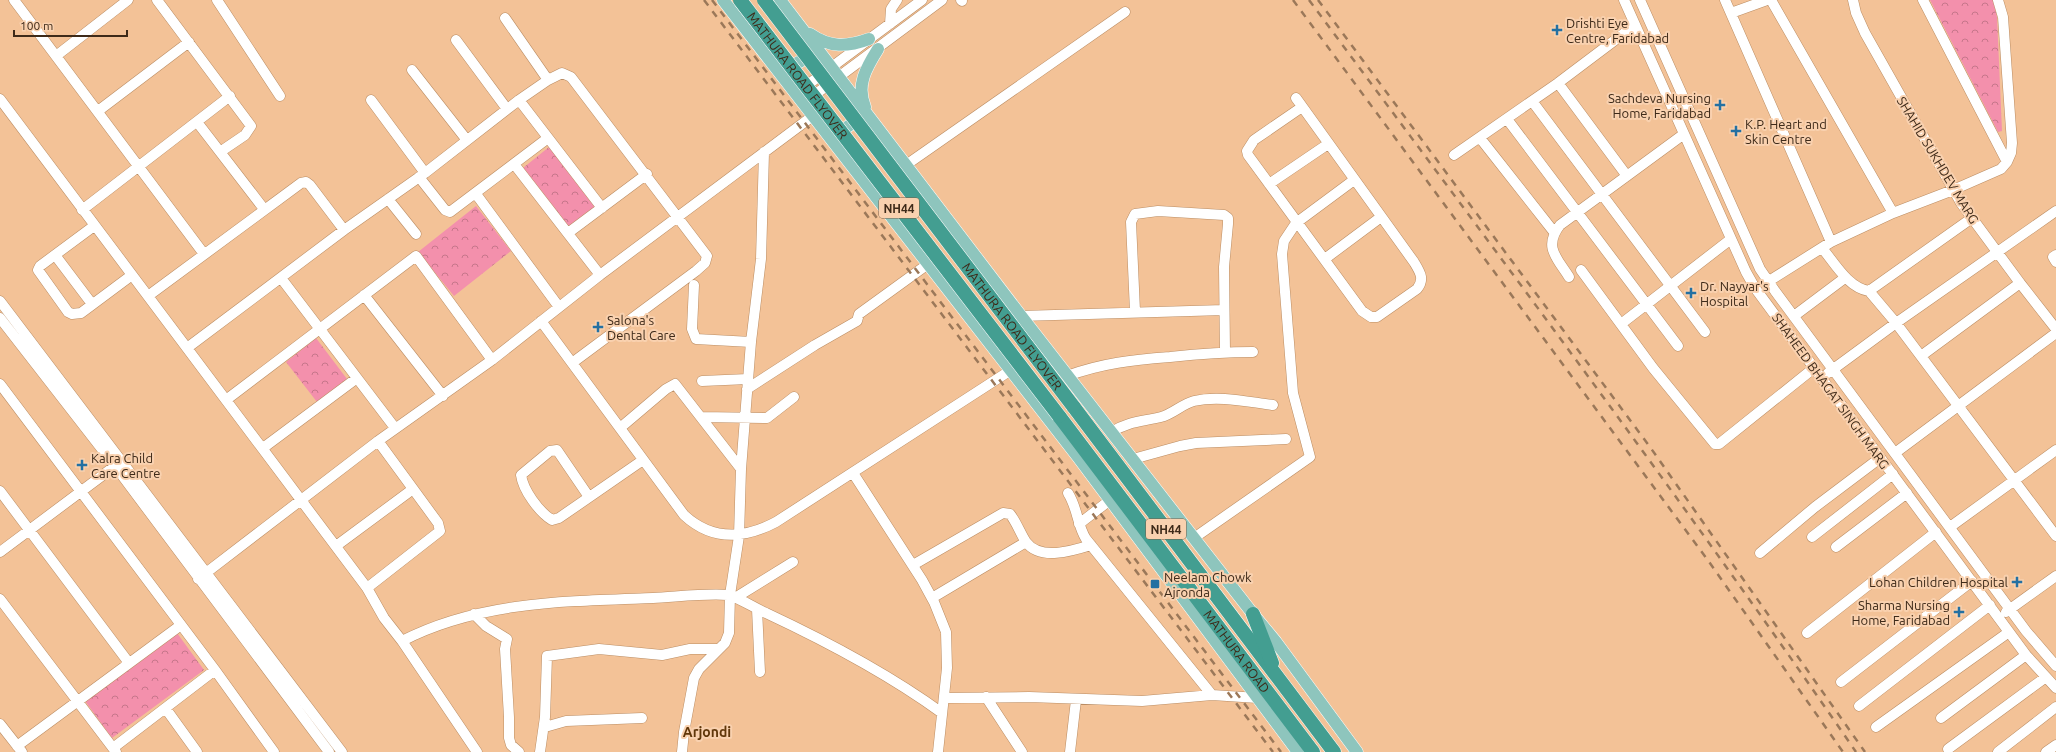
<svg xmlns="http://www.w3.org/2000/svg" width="2056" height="752" viewBox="0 0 2056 752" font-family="Ubuntu,sans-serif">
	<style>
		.forest { fill: url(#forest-crowns) }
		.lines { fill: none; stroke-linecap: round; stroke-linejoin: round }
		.minor-casing { stroke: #bb8d63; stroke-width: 11 }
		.major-casing { stroke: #fff; stroke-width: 13 }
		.highway-casing { stroke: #fff; stroke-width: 15 }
		.minor { stroke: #fff; stroke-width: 10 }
		.major { stroke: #8ec5bd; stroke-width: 12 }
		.highway { stroke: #439e91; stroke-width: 14 }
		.rail { stroke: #9b7859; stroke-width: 2.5; stroke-dasharray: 7 7; stroke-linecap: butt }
		.highway-bridge-casing { stroke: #fff; stroke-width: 15; stroke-linecap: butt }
		.highway-bridge { stroke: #439e91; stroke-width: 14 }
		.poi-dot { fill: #2370a2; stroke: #f9d1af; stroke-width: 1.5 }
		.labels { text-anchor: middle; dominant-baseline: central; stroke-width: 4; stroke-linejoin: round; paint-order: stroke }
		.shield { fill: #f9d1af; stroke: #765c46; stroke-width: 1 }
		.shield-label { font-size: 12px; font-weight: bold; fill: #3e2a19 }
		.poi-label { font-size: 13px; fill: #3e2a19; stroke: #f9d1af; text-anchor: start }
		.street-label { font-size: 13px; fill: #3e2a19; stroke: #f9d1af }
		.neighbourhood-label { font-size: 14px; font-weight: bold; fill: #60370a; stroke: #f9d1af }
	</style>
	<defs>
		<pattern id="forest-crowns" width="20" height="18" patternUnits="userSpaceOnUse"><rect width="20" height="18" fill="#f390ac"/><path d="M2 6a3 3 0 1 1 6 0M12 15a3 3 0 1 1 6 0" fill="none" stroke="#c6768b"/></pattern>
	</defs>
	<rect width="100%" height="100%" fill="#f3c297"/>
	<path class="forest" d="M1930,0h63l4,17 5,114 -4,1z
		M549,147l46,60 -26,20 -46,-59z
		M476,206l35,45 -57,45 -36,-44z
		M316,338l31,41 -30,23 -31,-40z
		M177,633l27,37 -92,68 -27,-37z"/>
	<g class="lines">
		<g class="minor-casing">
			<path id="minor" d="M14,0l190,254
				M157,0l94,126 -6,9 -25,17
				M217,0l63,96
				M961,0l1,1
				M1624,0l122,272 9,16 271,367 30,33
				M1640,0l120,269 15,22 251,340 30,35
				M1725,0l106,242
				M1771,0l122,213
				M1853,0l3,13 9,20 96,170 59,80 36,46
				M1923,0l84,162
				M1731,13l36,-13
				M505,18l43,62
				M890,24l1,-15 6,-9
				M456,40l51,69
				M56,56l72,-56
				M412,70l54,69
				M1558,83l69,93
				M802,89l120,-89
				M1296,98l118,164c6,10 11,17 3,27l-40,28h-6l-9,-6 -114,-156 -1,-4 7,-11 48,-33
				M0,99l367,489 17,30 18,23 75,111
				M809,99l133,-99
				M371,100l54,73
				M519,100l83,108
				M1532,101l173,231
				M98,111l91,-69
				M1507,119l171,227
				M197,122l67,87
				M1480,138l74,94
				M1454,155l104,-72 77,-58
				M514,164l86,111
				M906,165l219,-153
				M419,177l26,33 5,2 98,-74
				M1269,184l59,-40
				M476,194l83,113
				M388,199l28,35
				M82,210l148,-114
				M94,226l-54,40 -2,4 30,42 4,2 9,-1 51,-38
				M568,233l79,-59
				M1822,248c12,14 26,40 47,43l27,32 160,213
				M55,255l37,49
				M2056,255l-3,2 3,5
				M1326,258l55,-41
				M1581,270l72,98 62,76h4l95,-76
				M1569,277c-12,-19 -26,-30 -9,-52l124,-91
				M281,278l114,150
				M1769,281l62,-39 62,-29 60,-23 48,-21 6,-7 4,-9 1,-10 -9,-126 -5,-17
				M694,285l-2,44 4,10 55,3
				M1869,291l103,-73
				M364,295l79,101
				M148,296l153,-113 5,-1 4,3 34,45
				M0,301l342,451
				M1135,311l-4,-89 4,-8 23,-3 66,4 4,3v6l-4,43 1,85
				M1021,316l203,-6
				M1794,316l48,-36
				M0,318l115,148 214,286
				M541,321l143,194c28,26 60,24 92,7l235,-152
				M1621,324l110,-85
				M187,348l157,-118 81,-57 94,-73 29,-20 14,-7 9,4 136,179 -2,7 -9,8 -124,92
				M1921,356l99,-73
				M1828,373l68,-50 160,-112
				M1067,376c36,-13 65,-16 103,-19 28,-3 55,-5 83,-5
				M702,381l46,-2
				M0,384l215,286 59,82
				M747,389l68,-44 42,-24 2,-7 69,-50
				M226,400l190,-144 76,104
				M701,417l66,1 27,-21
				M620,428l46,-39 9,-5 66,85
				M1111,432c19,-11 29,-10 50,-15 12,-3 21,-13 33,-16 25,-6 54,1 79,4
				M263,448l94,-70
				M1895,453l161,-120
				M1133,459l47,-13 16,-3 90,-4
				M853,473l69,107 12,22 12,30 1,36 -9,84
				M0,491l129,172
				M1068,493c10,16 9,32 18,46l126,156
				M589,497l-32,-47 -7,1 -29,24c2,15 18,37 31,45l7,-2 84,-58
				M1079,524l31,-24
				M1950,527l106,-77
				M1812,537l81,-63
				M1194,538l116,-81 -17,-64 -11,-139 2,-13 12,-18 58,-43
				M336,546l77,-57
				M1836,547l71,-54
				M0,552l115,-86
				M1760,553l55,-46 65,-49
				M913,565l90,-52 7,1c7,9 10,19 16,28 14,19 46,9 65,3
				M198,579l180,-138 114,-81 108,-85 214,-160
				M367,588l73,-57 -2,-8 -60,-82
				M735,598l58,-36
				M932,598l94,-56
				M0,599l116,153
				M757,609l3,63
				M2006,612l50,-36
				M474,614l12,12 21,13 -2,10 4,68v21l2,7 8,7
				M1807,633l129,-101
				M402,641c77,-40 167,-40 251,-43 22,-1 54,-5 75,-3 10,2 28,14 38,18 62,29 121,60 176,100
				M1841,682l131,-101
				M986,697l36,55
				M944,698l85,-1 113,4 70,-6 46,3
				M1859,706l131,-101
				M166,709l31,43
				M1941,718l85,-63
				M0,724l22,28
				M545,727l21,-6 76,-3
				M1876,727l133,-95
				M17,746l164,-121
				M113,748l102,-78
				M1948,749l98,-72
				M540,752l5,-35 2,-61 52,-7 63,6 28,-6h29
				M682,752l2,-20 10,-54 5,-9 26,-26 4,-10 1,-38 9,-59 2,-67 10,-127 10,-83 3,-107
				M1070,752l6,-52
				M1998,752l58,-45
				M2046,752l10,-7"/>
		</g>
		<g class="major-casing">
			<path id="major" d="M723,0l355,457 220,295
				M780,0l241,316 232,298 23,28 81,110
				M810,34c20,14 37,13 59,5
				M782,67c12,-1 24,-6 29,-19
				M865,107c-9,-22 1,-39 13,-58
				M838,141c2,-12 17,-21 28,-22"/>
		</g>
		<g class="highway-casing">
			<g id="highway">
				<path d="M1073,406l261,346"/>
				<path id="s1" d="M1059,416l254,336"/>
				<path d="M1253,614l19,49"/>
			</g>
		</g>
		<use href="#minor" class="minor"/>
		<use href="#major" class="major"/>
		<use href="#highway" class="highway"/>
		<path class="rail" d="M704,0l569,752
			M712,0l569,752
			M1293,0l414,559 136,193
			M1309,0c185,249 371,496 547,752
			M1318,0l332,447 215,305"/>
		<g class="highway-bridge-casing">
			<g id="highway-bridge">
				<path id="s2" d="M740,0l319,416"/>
				<path id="s3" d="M764,0l309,406"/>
			</g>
		</g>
		<use href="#highway-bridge" class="highway-bridge"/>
	</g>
	<g class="poi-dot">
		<path d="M1555 24h4v4h4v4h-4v4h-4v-4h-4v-4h4z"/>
		<path d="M1718 99h4v4h4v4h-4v4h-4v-4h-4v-4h4z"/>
		<path d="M1734 125h4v4h4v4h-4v4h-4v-4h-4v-4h4z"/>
		<path d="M1689 287h4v4h4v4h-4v4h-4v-4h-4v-4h4z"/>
		<path d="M596 321h4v4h4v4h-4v4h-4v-4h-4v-4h4z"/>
		<path d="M80 459h4v4h4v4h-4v4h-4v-4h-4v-4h4z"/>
		<path d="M2015 576h4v4h4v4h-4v4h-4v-4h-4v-4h4z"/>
		<rect x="1150" y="579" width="10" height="10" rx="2"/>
		<path d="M1957 606h4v4h4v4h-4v4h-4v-4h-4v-4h4z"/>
	</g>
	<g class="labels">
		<g class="shield">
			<rect x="879" y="198" width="40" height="20" rx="3"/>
			<rect x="1146" y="519" width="40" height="20" rx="3"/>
		</g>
		<g class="shield-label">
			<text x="899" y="208">NH44</text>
			<text x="1166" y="529">NH44</text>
		</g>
		<g class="poi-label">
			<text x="1566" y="23">Drishti Eye<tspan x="1566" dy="15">Centre, Faridabad</tspan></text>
			<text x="1711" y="98" text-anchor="end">Sachdeva Nursing<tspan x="1711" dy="15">Home, Faridabad</tspan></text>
			<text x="1745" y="124">K.P. Heart and<tspan x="1745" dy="15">Skin Centre</tspan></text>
			<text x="1700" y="286">Dr. Nayyar's<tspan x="1700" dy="15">Hospital</tspan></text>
			<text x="607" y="320">Salona's<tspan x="607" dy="15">Dental Care</tspan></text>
			<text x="91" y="458">Kalra Child<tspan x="91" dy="15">Care Centre</tspan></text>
			<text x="1164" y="577">Neelam Chowk<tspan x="1164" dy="15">Ajronda</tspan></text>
			<text x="2008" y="582" text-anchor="end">Lohan Children Hospital</text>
			<text x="1950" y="605" text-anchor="end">Sharma Nursing<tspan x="1950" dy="15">Home, Faridabad</tspan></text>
		</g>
		<g class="street-label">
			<text stroke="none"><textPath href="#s2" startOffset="95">MATHURA ROAD FLYOVER</textPath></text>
			<text transform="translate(1938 160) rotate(59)">SHAHID SUKHDEV MARG</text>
			<text stroke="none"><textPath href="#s3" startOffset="410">MATHURA ROAD FLYOVER</textPath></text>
			<text transform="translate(1831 391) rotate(54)">SHAHEED BHAGAT SINGH MARG</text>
			<text stroke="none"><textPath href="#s1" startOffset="295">MATHURA ROAD</textPath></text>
		</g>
		<g class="neighbourhood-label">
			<text x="707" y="732">Arjondi</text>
		</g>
	</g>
	<path d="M14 30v6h113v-6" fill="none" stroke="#3e2a19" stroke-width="2"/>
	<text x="20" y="30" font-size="12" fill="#3e2a19" stroke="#f9d1af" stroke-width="3" paint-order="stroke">100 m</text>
</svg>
